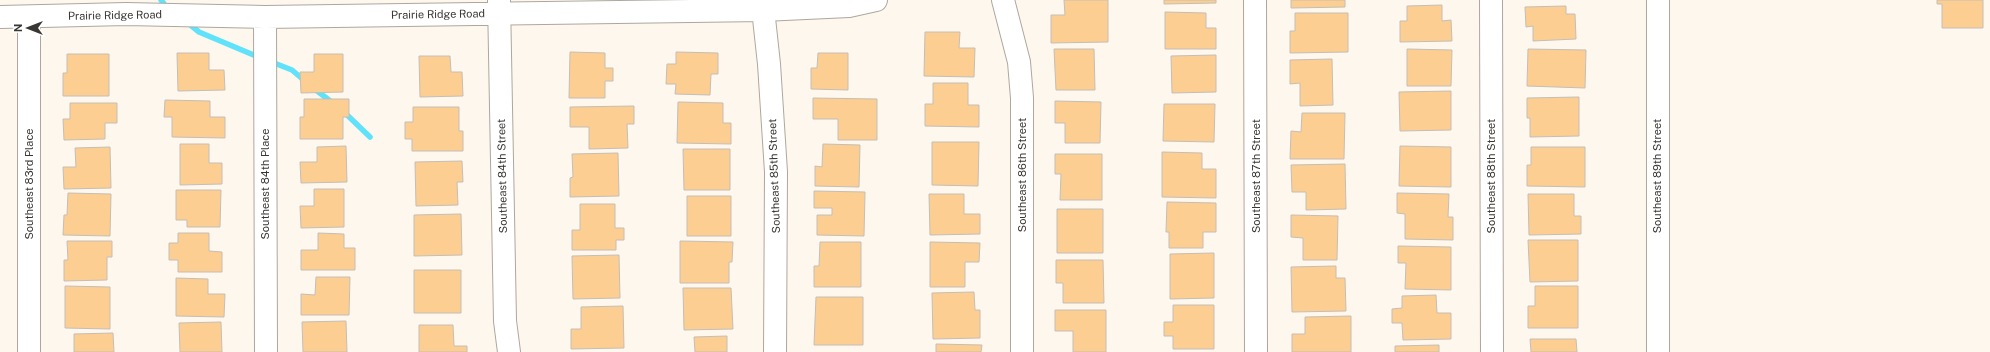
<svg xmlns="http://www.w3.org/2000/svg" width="1990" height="352" viewBox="0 0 1990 352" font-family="'Public Sans',sans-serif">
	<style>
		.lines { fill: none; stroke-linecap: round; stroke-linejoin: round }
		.stream { stroke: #61e2fb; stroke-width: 5.5 }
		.building { fill: #fdce91; stroke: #c5beb6 }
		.minor-casing { stroke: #ada79e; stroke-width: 24 }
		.minor { stroke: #fff; stroke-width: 22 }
		.labels { text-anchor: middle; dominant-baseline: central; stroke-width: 3; stroke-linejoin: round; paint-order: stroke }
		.street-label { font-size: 11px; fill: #393733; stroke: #fff }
	</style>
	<rect width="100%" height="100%" fill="#fef7ee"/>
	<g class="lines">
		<path class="stream" d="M161,0l7,9
			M188,23l11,9 62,26
			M269,61l23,9 14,12
			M316,90l18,14
			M344,112l26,25"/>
	</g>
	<path class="building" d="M1064,0h44v42l-57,1v-28h14z
		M1164,0h52v3l-52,1z
		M1291,0h54v7l-54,1z
		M1937,0h46v28h-41v-24h-5z
		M1442,5v16l9,-1 1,21 -52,1v-21h7v-15z
		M1566,6v8h9l1,25 -43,2v-15l-7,1 -1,-20z
		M1165,12l41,1v15h10v21h-51z
		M1295,13h53v39l-58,1v-22h5z
		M925,32h35l-1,16h16l-1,29 -50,-1z
		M1054,49h40l1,41h-39z
		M1407,49l45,1 -1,36h-44z
		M1528,49l58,1 -1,38 -58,-2z
		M570,52l35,1v15h8v13h-8v17h-36z
		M676,52l42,1v21h-7l-1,21 -35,-1 1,-10h-10l1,-20h9z
		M177,53h32v17h15l1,20 -47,1z
		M818,53h30v37l-37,-1v-21h6z
		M67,54h42v42h-46v-23h4z
		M314,54h29v38l-42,1 -1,-21h14z
		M1216,55v37l-44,1 -1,-37z
		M419,56h31l1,16h11l1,24 -43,1z
		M1332,59l1,46 -33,1v-23l-10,1v-24z
		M933,83h35v22h11v22l-54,-1v-22h8z
		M1451,91v39l-51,1 -1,-39z
		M1579,97v39l-49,1v-19h-3v-20z
		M813,98l64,1v41h-39v-21h-25z
		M304,99h45v18h-6v22h-43v-22h4z
		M165,100l45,1v16h15v21l-53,-1v-20h-8z
		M1055,101l46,1 -1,41h-35v-20h-10z
		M678,102l45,1v20h8v21l-54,-1z
		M70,103h47v20h-12v16l-41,1 -1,-21h7z
		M1164,104h51l-1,38 -51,-1z
		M634,106v18h-7l1,24 -39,1v-22h-19v-20z
		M413,107h46v24h4v20h-51v-12h-7v-17h8z
		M1302,113h43l-1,46h-54l1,-28 10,1z
		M932,142h47l-1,44 -46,-1z
		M180,144h29v19h13v21l-42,1z
		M823,144l37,1 -1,42 -44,-1v-20l7,1z
		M346,146l1,36 -46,1 -1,-21h17v-15z
		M1400,146l51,1v40l-52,-1z
		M110,147l1,41 -47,1 -1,-22h13l-1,-19z
		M1531,147h54v40l-58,-1v-21h4z
		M683,149h47v41h-46z
		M1162,152l40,1v16h14v29l-54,-1z
		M618,153l1,43 -49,1v-19l3,-1 -1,-23z
		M1055,154h47v46h-42l1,-26h-6z
		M462,161l1,21h-6l1,23 -42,1 -1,-44z
		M1345,164l1,45 -40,1v-18h-14l-1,-27z
		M314,189h30v38l-43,1 -1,-22h14z
		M176,190h45l-1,37h-33v-7h-11z
		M814,191l51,1 -1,44 -47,-1v-20h15v-7h-18z
		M68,193l43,1 -1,42 -47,-1 1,-20h3z
		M1397,193l52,1 -1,23h5v23l-48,-1v-25l-8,-1z
		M929,194h35v20h16v20l-50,1z
		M1528,194h46v22h7v18l-52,1z
		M687,196h44v40h-44z
		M1167,202l49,1v29h-13v16h-34v-16h-3z
		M580,204h35v24h9v12h-8v10h-44v-20h8z
		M1057,209h46v44h-46z
		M461,214l1,41 -48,1v-41z
		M1291,215l47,1 -1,44h-34v-22l-12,-1z
		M178,233h31v18l13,1v20h-44v-12h-9v-17h9z
		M318,233l26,1v14h11v22h-54v-20h17z
		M1528,240h50v41l-48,1z
		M67,241h45v16h-5v23l-43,1v-21h4z
		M680,241l53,1 -1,20h-3v21h-49z
		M820,242h41v45h-47v-21h5z
		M930,242l50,1 -1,19h-14v25h-35z
		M1398,246l53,1v43l-46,-1 1,-26h-8z
		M1214,253v45l-44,1v-45z
		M619,255l1,43 -47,1 -1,-43z
		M1056,260h47l1,43h-41v-20h-7z
		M1336,266v12h9l1,33 -54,1 -1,-45z
		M414,270h47v43h-47z
		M316,277h34l-1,38h-48v-21l14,1z
		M176,278l32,1v15h17l-1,23 -48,-1z
		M65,286l45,1v42l-45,-1z
		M1535,286h43v42h-50v-22h7z
		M683,288h48l2,41 -49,1z
		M974,292l1,18h5v28l-47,1 -1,-46z
		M1436,295l1,18h14v26l-48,1 -1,-17h-10v-14l10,-1v-12z
		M816,297h47v48h-49z
		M1173,305h41v44h-41v-13h-9v-14h9z
		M623,306l1,42 -53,1v-20h10v-22z
		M1055,310h51v42h-33v-21h-18z
		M1351,316v36h-59v-18h13v-17z
		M346,321l1,31h-44l-1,-30z
		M221,322l1,30h-42l-1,-29z
		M419,325h34l1,21h13v6h-48z
		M113,333l1,19h-40v-18z
		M727,336v16h-32l-1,-15z
		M1530,339h46l1,13h-46z
		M936,344l46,1 -1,7h-45z
		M1439,345v7h-44v-6z"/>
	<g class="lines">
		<g class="minor-casing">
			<path id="minor" d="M499,0l6,321 4,31
				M762,0l7,64 7,108 -1,180
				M1003,0l16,62 3,36v254
				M1255,0l1,352
				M1491,0l1,352
				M0,17l126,-3 139,3 498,-7 86,-4 27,-6
				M29,17v335
				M265,17l1,335
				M1658,352v-352"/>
		</g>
		<use href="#minor" class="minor"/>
	</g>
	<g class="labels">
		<g class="street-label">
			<text transform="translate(438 14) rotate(-1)">Prairie Ridge Road</text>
			<text transform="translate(115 15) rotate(-1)">Prairie Ridge Road</text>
			<text transform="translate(1022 175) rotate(-90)">Southeast 86th Street</text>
			<text transform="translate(502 176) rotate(-91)">Southeast 84th Street</text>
			<text transform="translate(774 176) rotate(-92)">Southeast 85th Street</text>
			<text transform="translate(1256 176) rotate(-90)">Southeast 87th Street</text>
			<text transform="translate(1491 176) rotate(-90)">Southeast 88th Street</text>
			<text transform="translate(1657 176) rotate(-90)">Southeast 89th Street</text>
			<text transform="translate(29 184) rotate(-90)">Southeast 83rd Place</text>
			<text transform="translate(265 184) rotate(-90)">Southeast 84th Place</text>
		</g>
	</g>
	<g transform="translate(28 28) rotate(270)" stroke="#ffffff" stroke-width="3" paint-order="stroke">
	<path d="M0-3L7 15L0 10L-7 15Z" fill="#393733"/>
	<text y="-6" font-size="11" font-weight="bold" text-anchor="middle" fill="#393733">N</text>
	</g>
</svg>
